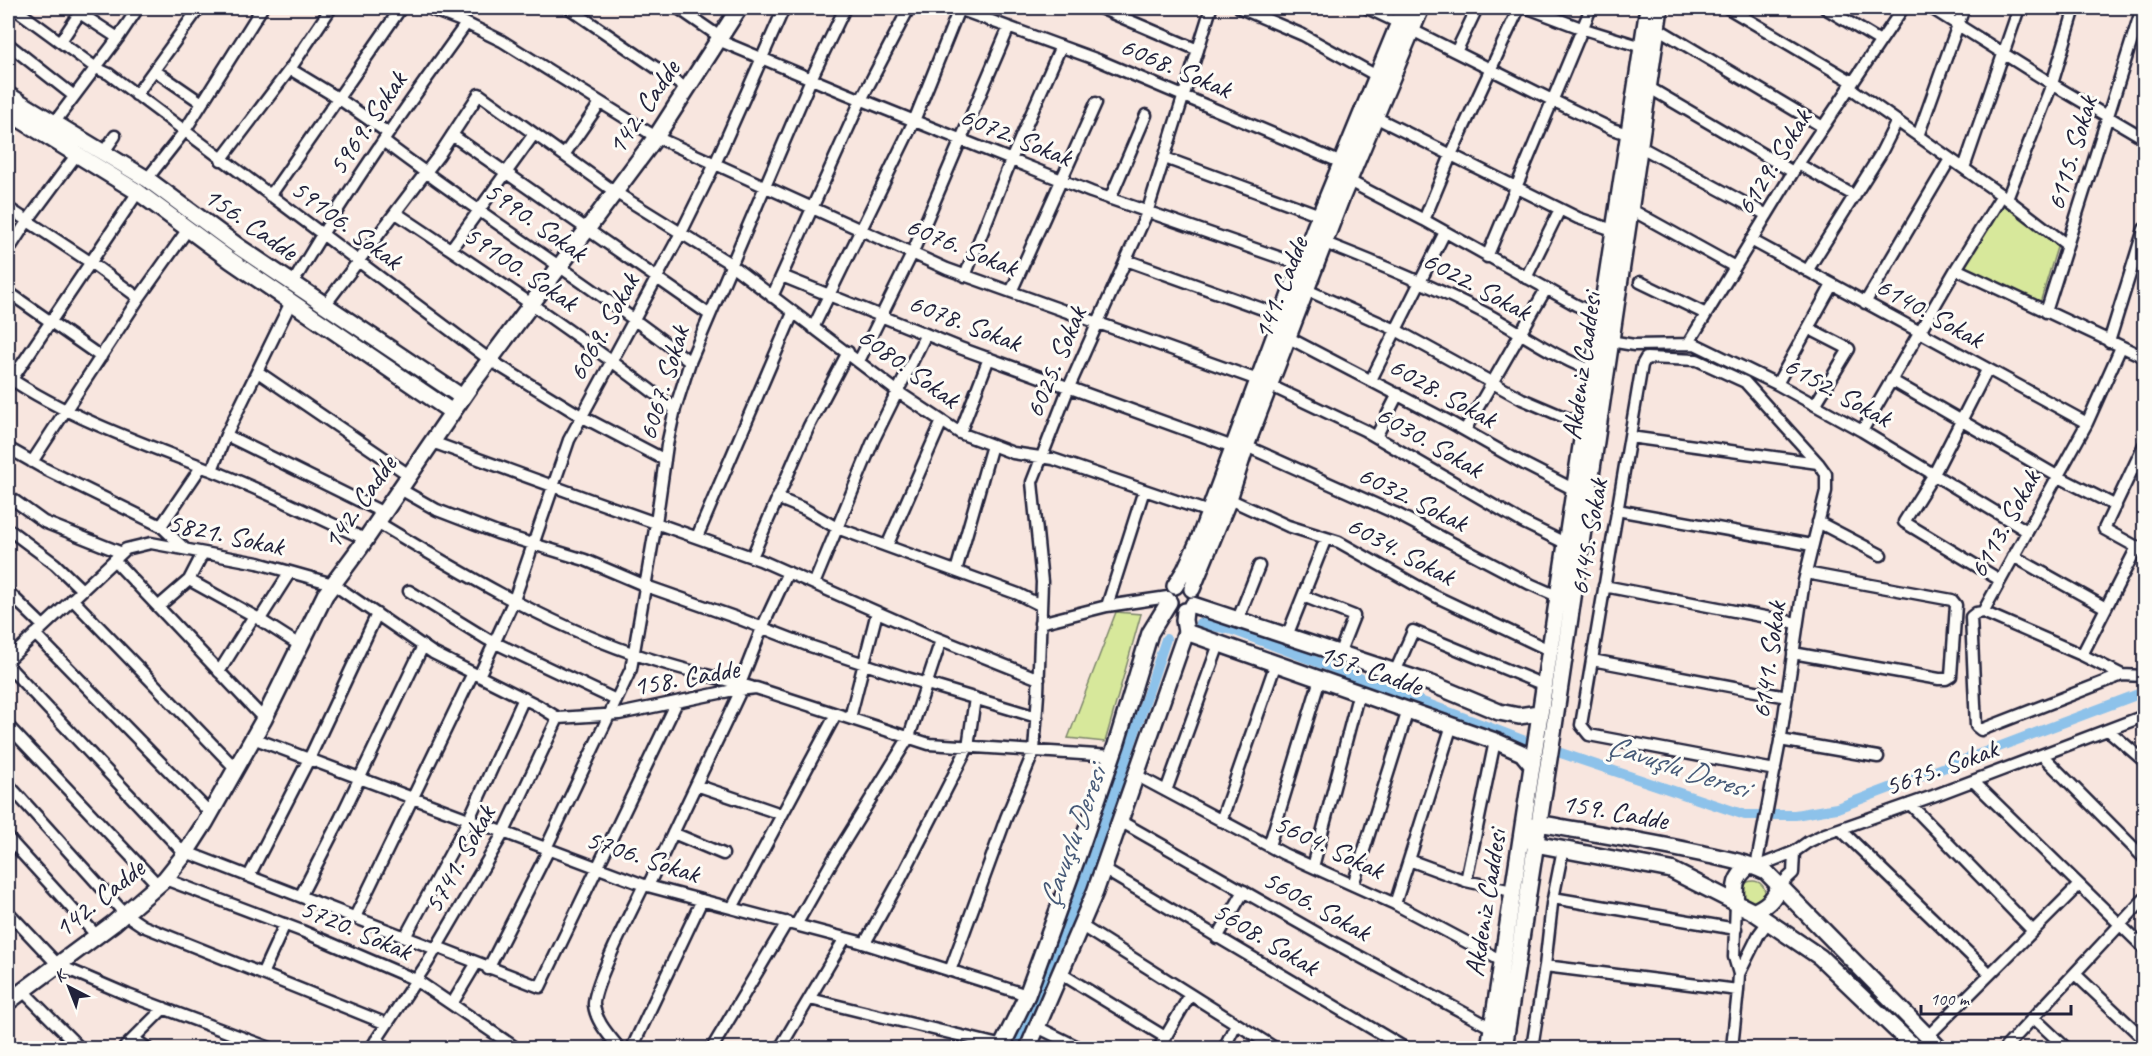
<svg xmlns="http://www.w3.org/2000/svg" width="2152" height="1056" viewBox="0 0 2152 1056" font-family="Caveat,sans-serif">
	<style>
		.green { fill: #d7e89b; stroke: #7c856b; stroke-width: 1.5 }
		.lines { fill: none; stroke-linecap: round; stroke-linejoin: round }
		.canal { stroke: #8dc2ea; stroke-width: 10 }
		.street-casing { stroke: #22223b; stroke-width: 15 }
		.secondary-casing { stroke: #22223b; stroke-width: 20 }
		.street { stroke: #fdfcf7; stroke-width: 10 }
		.secondary { stroke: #fdfcf7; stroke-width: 15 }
		.labels { text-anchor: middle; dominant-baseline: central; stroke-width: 6; stroke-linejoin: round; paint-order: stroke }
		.street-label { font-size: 28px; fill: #22223b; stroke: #fdfcf7 }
		.water-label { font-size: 30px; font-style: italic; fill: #475a78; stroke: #fdfcf7 }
	</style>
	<rect width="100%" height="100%" fill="#f8e6df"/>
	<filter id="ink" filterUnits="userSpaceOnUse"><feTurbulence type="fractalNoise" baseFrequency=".0167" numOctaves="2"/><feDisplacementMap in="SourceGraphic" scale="12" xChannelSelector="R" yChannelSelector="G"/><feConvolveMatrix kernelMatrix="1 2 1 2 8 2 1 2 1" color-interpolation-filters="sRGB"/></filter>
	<g filter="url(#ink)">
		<path class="green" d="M2002,202l56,42 -18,59 -79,-36z
			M1116,612l25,2 -36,128 -37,-4z
			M1741 893a12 12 0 1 1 24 0a12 12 0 1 1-24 0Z"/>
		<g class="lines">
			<path class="canal" d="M1200,623l33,7 292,111 220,74h50l42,-7 307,-116
				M1014,1048l51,-118 30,-79 71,-212"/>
			<g class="street-casing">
				<path id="street" d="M14,8l82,60 13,6 381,286 91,56 84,44
					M72,8l46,30
					M428,8l31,12 43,21 154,96 291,132 311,111
					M569,8l118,81
					M678,8l42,29
					M956,8l142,52 244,103
					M1100,8l98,42
					M1240,8l63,27 74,41
					M1367,8l32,15
					M1528,8l53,20 61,19
					M1728,8l125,74
					M1825,8l55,33
					M1931,8l121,76 92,54
					M1657,28l166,99
					M1412,30l140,70 60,29 16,5
					M718,40l127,53 246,99 210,73
					M61,41l22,-33
					M8,44l66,52
					M1456,52l21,-44
					M290,69l48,29 50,35
					M154,70l48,33
					M1648,87l145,85
					M1849,87l158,112 60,46
					M136,95l63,-87
					M1375,117l203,101 35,12
					M54,123l64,-85 20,-30
					M452,135l258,180
					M1918,136l46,-128
					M383,141c100,76 208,143 307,221
					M1639,146l128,69
					M103,153l12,-17
					M564,155l36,-52
					M1165,158l155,57
					M221,160l69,-91 41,-61
					M1798,164l57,32
					M1964,168l55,-160
					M147,179l37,-47 78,-124
					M1349,181l75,39 152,85 24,11
					M270,196l131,-188
					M1110,199l36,-84
					M2007,199l45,-115 23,-76
					M8,208l82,54 49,36
					M1630,209l105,58
					M396,213c95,63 189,126 279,196
					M1424,220l27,-65 68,-147
					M1751,240l336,183
					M1325,243c54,21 108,43 160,70 38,20 73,47 114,60
					M451,249l83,-115
					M8,251l20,-31 49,-66
					M1487,257l104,-249
					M1126,260l156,56
					M1956,269l188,88
					M1807,271l73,-116 17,-34
					M782,276l178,72 273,99
					M965,276l46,-116 50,-114
					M1526,278l34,-69
					M1640,282l66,32
					M293,283c52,-90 112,-175 173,-259
					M1307,290l89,40 126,69 61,26
					M8,292l93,65
					M1011,292l85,-189
					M772,297l89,-197 48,-92
					M1865,303l85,-144
					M325,305l114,-150 40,-61 136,98 111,69 172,131 62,41 53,20 40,6 156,53
					M2046,312l96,-304
					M813,328l101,-207 45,-112
					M1808,328l41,21 -34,56
					M1289,338l159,83 76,43 49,25
					M1610,341l24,4 61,-1 82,40 85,47 165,100
					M2109,342l35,-113
					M1688,344l110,-180 105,-156
					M2121,347l-34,76 -104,189 -7,1 -5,4 5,109 5,4 141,-55
					M859,361l53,-107 97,-227
					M1987,370l-53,104 -30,48 96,58
					M258,372l151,103
					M8,377c57,39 138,68 203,93 52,20 103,46 154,69
					M1371,380l74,-148
					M1891,380l166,96 59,30
					M1777,384l55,-99
					M8,385l130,-193
					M1269,385l95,45 158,92 43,21
					M1465,430l81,-141
					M1862,431l94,-162 46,-74
					M960,433l29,-75
					M226,435l158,78
					M1376,437l22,-43
					M1630,437l188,26
					M432,442l159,58 169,60 169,75 110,44
					M2144,445l-40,84 40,22
					M1246,446l149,67 135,71 27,12
					M8,448l37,21 116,57 24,23
					M32,462l107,-164 49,-69
					M212,470l14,-35 65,-133
					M400,489l37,21 60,23 88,27 61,26 94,33 67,26 100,33 130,39
					M8,496l36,26 78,31
					M777,498l27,11 33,19 181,66 22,11
					M1229,499l59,27 51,16 96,54 114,54
					M1617,510l195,35
					M377,522c81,49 166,100 255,131 39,14 80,23 119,34
					M1818,522l63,33
					M161,526l40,-59
					M8,529l47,35 27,26
					M697,537l96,-224
					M887,546l55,-125
					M203,553l-14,27 65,36 47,30
					M2013,556l93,52
					M752,557l57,-131 39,-74
					M114,560l150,159
					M956,571l36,-126
					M814,584l60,-145 52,-105
					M1604,586l193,37
					M409,591l78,48 129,61
					M8,592l35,34
					M1303,596l51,20 -15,38
					M72,599l164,170
					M1107,606l37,-116
					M158,607l31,-27
					M1983,612l99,43 40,20 22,1
					M260,619l30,-47
					M1238,619l21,-53
					M1040,623l67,-17 61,-9
					M35,634l176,180
					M1287,636l39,-98
					M1793,653l146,26h7l5,-3 5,-71 -4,-5 -146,-27
					M2082,655l55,-108
					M8,660l118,-111 25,-6 107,20 75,21 100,69 104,52 21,13 61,-4 110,-23 27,-3 173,56 183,12
					M1592,660l195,37
					M8,666l177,188
					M219,672l35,-56
					M1395,672l18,-41 131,54
					M479,676l35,-76 55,-160 112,-207 34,-69 69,-156
					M740,684l22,-56 26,-56
					M850,718l27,-106
					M8,726l150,159
					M2108,730l36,31
					M253,738l391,147 216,57 167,53
					M1780,740l98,17
					M2042,755l102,103
					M1136,775l148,79 111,50 107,57
					M1973,781l171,167
					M8,784l117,130 18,12 244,98
					M696,785l85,29
					M1166,791l53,-147
					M1910,804l123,127
					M1120,821l211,120 161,87
					M1221,821l55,-158
					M1840,829l150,145
					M673,833l50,21
					M8,838l89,98
					M1269,846l51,-167
					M546,848l85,-179 25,-146 11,-78 8,-36 15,-47 121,-283 34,-71
					M186,852l250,97
					M1409,860l57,21 46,10
					M1313,867l46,-175
					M1756,867l25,-131 23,-155 22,-90v-17l-8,-11 -73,-81 -48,-22 -51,-2 -4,7 -61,360 8,10 186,35
					M1756,867l38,-15 14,-10 17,-8 108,-38 211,-80
					M1103,869l302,179
					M249,876l60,-117 68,-145
					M165,879l137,52 114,49 100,68
					M1466,881l29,-140
					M1353,885l55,-175
					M648,886l93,-196
					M1779,886l14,-13 1,-21
					M301,895l39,-76 83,-173
					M1553,898l183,31
					M1395,904l57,-179
					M732,908l104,-194
					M8,912l50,53 70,30 142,53
					M355,917l118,-244
					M796,925l37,-65 76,-123 32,-97
					M1080,925l195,123
					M405,937l64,-118 55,-121
					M1217,938l27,-47
					M865,943l36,-65 67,-131 7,-49
					M437,947l103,40 137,-285
					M1545,966l193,24
					M488,969l61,-120
					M950,971l56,-153 28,-67 4,-57 4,-112 -10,-100 37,-95 78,-174 64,-205
					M1060,973l105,64
					M262,974l23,-50
					M1739,974l20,-40 9,-12
					M2075,974l69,65
					M23,991l57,57
					M810,999l193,47
					M452,1004l24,-40
					M2034,1018l32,30
					M1037,1027l43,21
					M1927,1037l152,-152
					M134,1039l13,9
					M376,1040l12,8
					M124,1048l40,-40
					M371,1048l57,-86 76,-130 54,-114
					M619,1048c-10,-13 -23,-26 -25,-43 -2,-18 40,-99 50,-120
					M632,1048l70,-148
					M712,1048l75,-126
					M780,1048l65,-110
					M1159,1048l31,-53
					M1224,1048l12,-24
					M1532,1048l13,-82 7,-62 11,-55
					M1732,1048l6,-58 1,-16 -5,-17 2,-54
					M2005,1048l139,-149"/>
			</g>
			<g class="secondary-casing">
				<path id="secondary" d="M8,95l139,84 92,68 223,150
					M8,112l130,80 92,68 222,152
					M1175,586l10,-16 13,-28 117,-315 90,-219
					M1192,589l37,-90 17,-53 95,-247 80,-191
					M1193,605l239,79 67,28 20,4 20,-3
					M1186,632l309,109 27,12 10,12
					M1736,903c-2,-18 -1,-25 13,-37
					M1753,912c13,-6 21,-12 26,-26
					M8,1002l106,-79 51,-44 20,-25 20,-31 59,-104 61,-124 34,-46 112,-164 185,-248 83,-129
					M1001,1048l26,-53 50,-137 39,-113 34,-112 19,-31
					M1028,1048l67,-156 91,-260 -2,-12 1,-9
					M1489,1048l159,-1040
					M1504,1048l49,-315 107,-725
					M1915,1048l-95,-91 -68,-46 -81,-41 -136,-26 -13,-10 16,-11c54,10 108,18 161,30 22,5 47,9 67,19l173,176"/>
			</g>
			<use href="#street" class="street"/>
			<use href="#secondary" class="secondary"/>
		</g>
	</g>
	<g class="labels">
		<g class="street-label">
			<text transform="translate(1176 67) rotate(23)">6068. Sokak</text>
			<text transform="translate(643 107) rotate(-56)">142. Cadde</text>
			<text transform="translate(367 123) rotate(-56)">5969. Sokak</text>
			<text transform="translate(1016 136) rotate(22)">6072. Sokak</text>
			<text transform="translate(2071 153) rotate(-73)">6115. Sokak</text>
			<text transform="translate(1773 162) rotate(-58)">6129. Sokak</text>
			<text transform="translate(536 221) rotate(35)">5990. Sokak</text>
			<text transform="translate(251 223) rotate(35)">156. Cadde</text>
			<text transform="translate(347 224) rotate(37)">59106. Sokak</text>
			<text transform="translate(962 246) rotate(22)">6076. Sokak</text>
			<text transform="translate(521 268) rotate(34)">59100. Sokak</text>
			<text transform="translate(1477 285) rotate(28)">6022. Sokak</text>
			<text transform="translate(1280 288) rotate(-69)">141. Cadde</text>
			<text transform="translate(1930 312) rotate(29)">6140. Sokak</text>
			<text transform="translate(965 322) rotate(21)">6078. Sokak</text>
			<text transform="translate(603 327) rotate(-61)">6069. Sokak</text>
			<text transform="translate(1055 362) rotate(-67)">6025. Sokak</text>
			<text transform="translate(1581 366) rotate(-82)">Akdeniz Caddesi</text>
			<text transform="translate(909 367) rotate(36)">6080. Sokak</text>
			<text transform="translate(663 383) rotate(-73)">6067. Sokak</text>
			<text transform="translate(1838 391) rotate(29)">6152. Sokak</text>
			<text transform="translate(1443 392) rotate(29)">6028. Sokak</text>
			<text transform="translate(1430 441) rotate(30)">6030. Sokak</text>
			<text transform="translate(1413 498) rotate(26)">6032. Sokak</text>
			<text transform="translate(359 502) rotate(-55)">142. Cadde</text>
			<text transform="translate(2004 524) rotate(-61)">6113. Sokak</text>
			<text transform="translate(226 534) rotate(12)">5821. Sokak</text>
			<text transform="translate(1588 537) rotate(-80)">6145. Sokak</text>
			<text transform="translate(1401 550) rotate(28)">6034. Sokak</text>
			<text transform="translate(1768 660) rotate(-82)">6141. Sokak</text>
			<text transform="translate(1371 669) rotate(19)">157. Cadde</text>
			<text transform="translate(686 677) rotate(-10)">158. Cadde</text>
			<text transform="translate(1941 767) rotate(-20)">5675. Sokak</text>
			<text transform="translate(1615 811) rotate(10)">159. Cadde</text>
			<text transform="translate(1329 846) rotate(25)">5604. Sokak</text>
			<text transform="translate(643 856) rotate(18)">5706. Sokak</text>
			<text transform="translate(459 859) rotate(-61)">5741. Sokak</text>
			<text transform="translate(99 898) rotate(-39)">142. Cadde</text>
			<text transform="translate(1485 903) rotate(-81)">Akdeniz Caddesi</text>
			<text transform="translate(1317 905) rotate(29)">5606. Sokak</text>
			<text transform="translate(356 929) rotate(23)">5720. Sokak</text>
			<text transform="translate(1266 938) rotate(31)">5608. Sokak</text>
		</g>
		<g class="water-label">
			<text transform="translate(1678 766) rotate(18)">Çavuşlu Deresi</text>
			<text transform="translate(1072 837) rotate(-70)">Çavuşlu Deresi</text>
		</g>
	</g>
	<rect width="2152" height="1056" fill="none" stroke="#fdfcf7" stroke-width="30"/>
	<rect x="15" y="15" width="2122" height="1026" fill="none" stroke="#22223b" stroke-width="2" filter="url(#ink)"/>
	<g transform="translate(69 987) rotate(318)" stroke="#fdfcf7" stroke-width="4.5" paint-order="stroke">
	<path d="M0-4.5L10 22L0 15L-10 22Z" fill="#22223b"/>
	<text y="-9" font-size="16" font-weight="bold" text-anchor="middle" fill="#22223b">K</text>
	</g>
	<path d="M1921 1005v9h150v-9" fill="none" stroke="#22223b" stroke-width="3"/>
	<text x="1930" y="1005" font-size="18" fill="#22223b" stroke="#fdfcf7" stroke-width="4.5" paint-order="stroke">100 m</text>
</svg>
